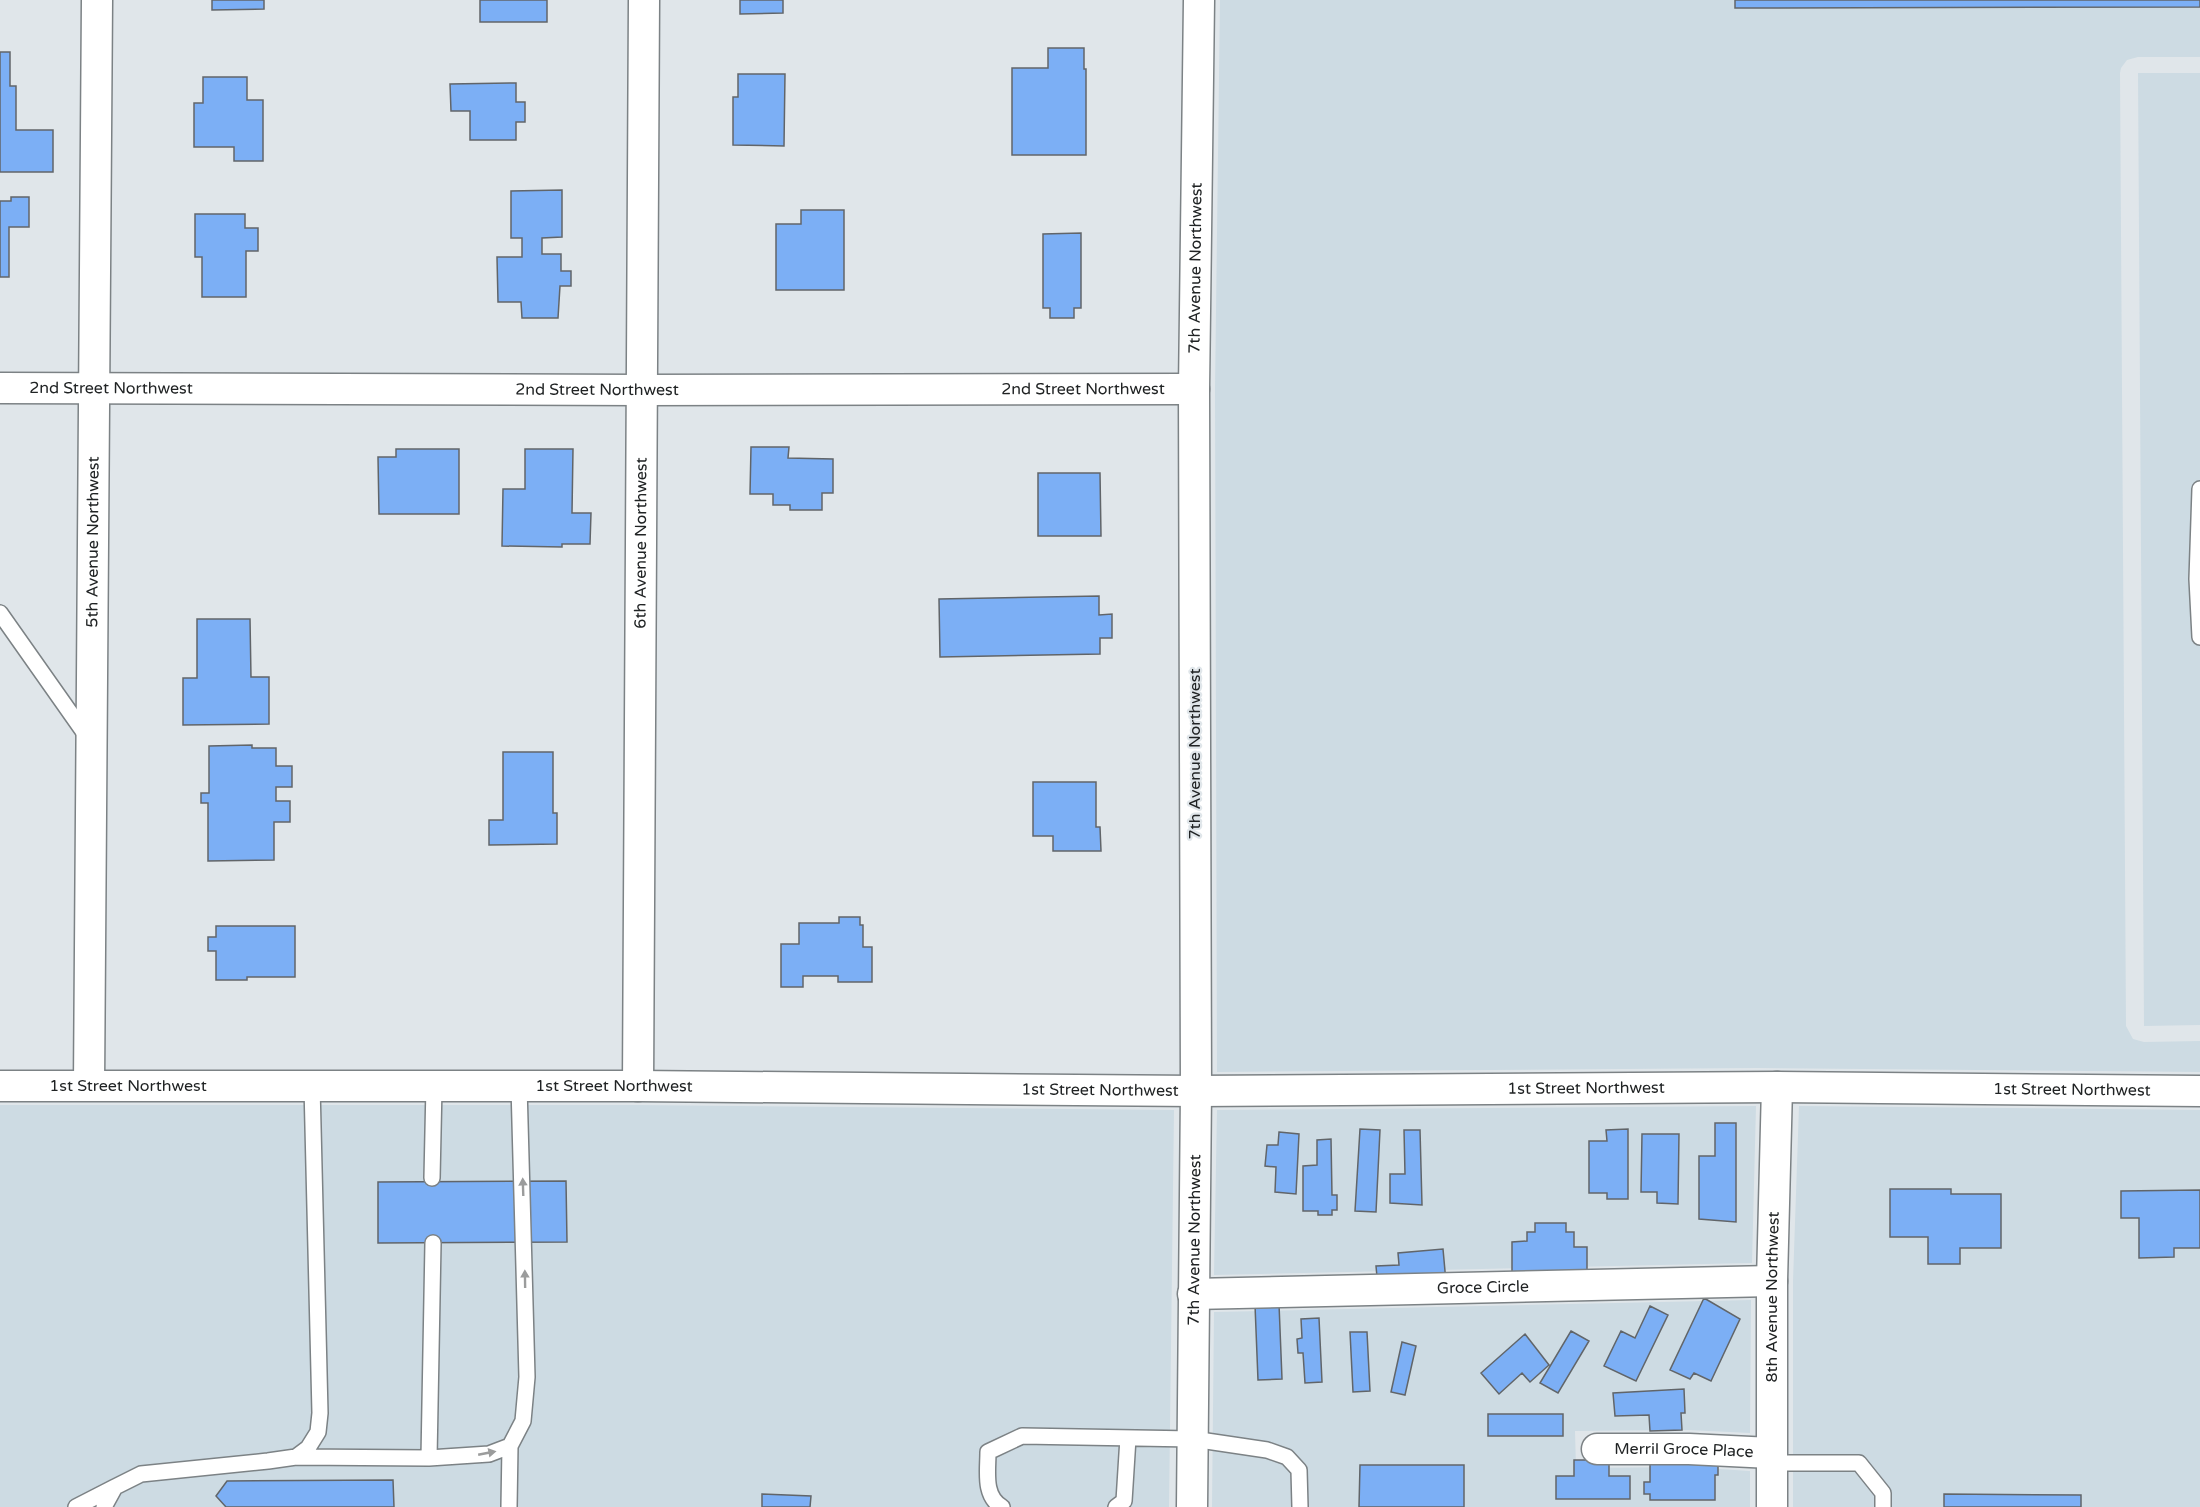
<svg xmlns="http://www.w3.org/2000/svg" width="2200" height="1507" viewBox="0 0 2200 1507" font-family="'Varela Round',sans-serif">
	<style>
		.built { fill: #cddbe3 }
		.building { fill: #7caff5; stroke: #616569; stroke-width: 1.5 }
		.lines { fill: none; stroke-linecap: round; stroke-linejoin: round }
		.service-casing { stroke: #7c8285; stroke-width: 18 }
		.minor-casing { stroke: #7c8285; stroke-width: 33 }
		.service { stroke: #fff; stroke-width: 15 }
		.minor { stroke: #fff; stroke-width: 30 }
		.oneway { fill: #9b9c9c }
		.labels { text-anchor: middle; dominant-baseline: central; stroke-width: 4.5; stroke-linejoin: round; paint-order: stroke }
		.street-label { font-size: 16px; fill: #202324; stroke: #e0e6ea }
	</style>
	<rect width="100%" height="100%" fill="#e0e6ea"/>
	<path class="built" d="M1220,0h980v57h-62l-11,3 -6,8 -1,5 6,953 7,13 11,3 56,-1v31l-443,-4 -540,4 -2,-683z
		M2138,73h62v952l-56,1z
		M0,1105h638l536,5 -5,397h-1169z
		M1756,1106l-4,157 -538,12 3,-165z
		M1799,1106l401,4v397h-407v-226z
		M1751,1300l-1,133 -62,-3 -113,1 1,37 112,-1 62,4v36h-538l2,-195z"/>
	<path class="building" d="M212,0h52v9l-52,1z
		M480,0h67v22h-67z
		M740,0h43v13l-43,1z
		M1735,0h465v7l-465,1z
		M1048,48h36v21h2v86h-74v-87h36z
		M0,52h10v34h6v44h37v42h-53z
		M738,74h47l-1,72 -51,-1v-48h5z
		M203,77h44v23h16v61h-29v-14h-40v-44h9z
		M516,83v19h9v20h-9v18h-46v-29h-19l-1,-27z
		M562,190v47l-20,1v16h19v17h10v15h-11l-2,32h-36l-1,-16h-23l-1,-45h25v-19h-11v-47z
		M11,197h18v30h-20v50h-9v-76h11z
		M801,210h43v80h-68v-66h25z
		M195,214h50v14h13v23h-12v46h-44v-40h-7z
		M1081,233v75h-7v10h-24v-10h-7v-74z
		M751,447h38l-1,11 45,1v34h-11v17h-32v-5h-17v-11h-23z
		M396,449h63v65h-80l-1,-57h18z
		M525,449h48l-1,64h19l-1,31h-28v3l-60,-1 1,-57h22z
		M1038,473h62l1,63h-63z
		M1099,596v19l13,-1v24h-12v16l-160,3 -1,-58z
		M197,619h53l1,58h18v47l-86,1v-47h14z
		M252,745v3h24v18h16v21h-16v14h14v21h-16v38l-66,1v-58h-7v-10h8v-47z
		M503,752h50v61h4v31l-68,1v-25h14z
		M1033,782h63v45h4l1,24h-48v-15h-20z
		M839,917h21v8h3v22h9v35h-34v-6h-35v11h-22v-43h18v-21h40z
		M216,926h79v51h-48v3h-31v-29h-8v-14h8z
		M1715,1123h21v99l-37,-3v-63h16z
		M1360,1129l20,1 -4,82 -21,-1z
		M1628,1129v70h-21v-6h-18v-52h18l-1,-11z
		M1404,1130h16l2,75 -32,-2v-29h15z
		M1279,1132l20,2 -3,60 -21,-2 1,-25 -11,-1 2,-21h11z
		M1642,1134h37l-1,70 -21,-1v-11h-16z
		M1331,1139l1,56h5v15h-5v5h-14v-4h-15v-45l14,-1v-25z
		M566,1181l1,61 -189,1v-61z
		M1890,1189h61v5h50v54h-41v16h-32v-27h-38z
		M2200,1190v58h-26v9l-35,1v-40h-18v-27z
		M1535,1223h31v9h8v15h13v24l-75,2v-31l15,-1v-9h8z
		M1443,1249l3,33 -68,6 -2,-22 23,-1 -1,-12z
		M1704,1298l36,21 -29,62 -17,-8 -4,6 -20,-9z
		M1279,1304l3,75 -24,1 -3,-75z
		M1650,1306l18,9 -32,66 -32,-15 17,-35 14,7z
		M1319,1318l3,64 -17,1 -2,-30h-5l-1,-14 5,-1 -1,-19z
		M1571,1331l18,10 -31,52 -18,-10z
		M1350,1332h17l3,59 -17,1z
		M1525,1334l24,31 -19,17 -8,-9 -23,21 -18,-21z
		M1402,1342l14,4 -11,49 -14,-3z
		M1684,1389l1,24h-4l1,17 -32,1 -1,-16 -34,1 -2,-23z
		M1488,1414h75v22h-75z
		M1574,1460h35v16h21v23h-74v-23h18z
		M1650,1461h68v14h-3v25h-65v-6h-6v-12h6z
		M1360,1465h104v42h-105z
		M393,1480l1,27h-168l-10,-11 11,-15z
		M762,1494l49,2 -1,11h-48z
		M1944,1494l137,1v12h-137z"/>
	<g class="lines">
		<g class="service-casing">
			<path id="service" d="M2200,489l-3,90 3,58
				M0,613l88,125
				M432,1178l2,-92
				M296,1457l133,1 60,-4 21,-8 13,-25 4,-44 -8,-291
				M429,1458l4,-215
				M1771,1463h88l24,30v14
				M76,1507l39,-20
				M104,1507l11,-20 26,-13 127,-13 28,-4 12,-9 10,-16 2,-19 -8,-327
				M509,1507l1,-61
				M1002,1507c-19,-11 -14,-36 -14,-55l34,-16 171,3 74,11 20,7 12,13 1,37
				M1116,1507l8,-6 4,-63"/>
		</g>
		<g class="minor-casing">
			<g id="minor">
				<path id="s1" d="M0,388l641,2 553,-1"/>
				<path id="s2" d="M89,1085l8,-1085"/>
				<path id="s3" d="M0,1086h638l558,5 581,-4 423,4"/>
				<path id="s4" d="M638,1086l6,-1086"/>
				<path id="s5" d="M1193,1294l579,-13"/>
				<path id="s6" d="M1597,1449h92l82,4"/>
				<path id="s7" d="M1192,1507l4,-416 -2,-702 5,-389"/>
				<path id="s8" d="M1772,1507v-226l5,-194"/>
			</g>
		</g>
		<use href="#service" class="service"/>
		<use href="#minor" class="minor"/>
	</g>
	<defs><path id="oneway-solid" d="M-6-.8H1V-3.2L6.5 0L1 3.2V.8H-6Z" transform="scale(1.5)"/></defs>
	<g class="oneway">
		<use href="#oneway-solid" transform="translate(523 1187) rotate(-92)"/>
		<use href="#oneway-solid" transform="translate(525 1279) rotate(-91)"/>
		<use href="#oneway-solid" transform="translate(487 1453) rotate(-11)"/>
	</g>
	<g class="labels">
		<g class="street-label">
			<text stroke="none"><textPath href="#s7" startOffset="1239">7th Avenue Northwest</textPath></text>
			<text stroke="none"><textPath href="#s1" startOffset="111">2nd Street Northwest</textPath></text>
			<text stroke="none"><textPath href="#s1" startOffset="1083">2nd Street Northwest</textPath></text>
			<text stroke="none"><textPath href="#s1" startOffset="597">2nd Street Northwest</textPath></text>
			<text stroke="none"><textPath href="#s2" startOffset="543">5th Avenue Northwest</textPath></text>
			<text stroke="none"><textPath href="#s4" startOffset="543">6th Avenue Northwest</textPath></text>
			<text transform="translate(1195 754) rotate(-90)">7th Avenue Northwest</text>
			<text stroke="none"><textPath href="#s3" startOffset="128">1st Street Northwest</textPath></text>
			<text stroke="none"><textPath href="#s3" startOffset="614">1st Street Northwest</textPath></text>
			<text stroke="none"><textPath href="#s3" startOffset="1586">1st Street Northwest</textPath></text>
			<text stroke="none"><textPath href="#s3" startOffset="1100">1st Street Northwest</textPath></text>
			<text stroke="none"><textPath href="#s3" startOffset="2072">1st Street Northwest</textPath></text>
			<text stroke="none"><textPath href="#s7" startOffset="267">7th Avenue Northwest</textPath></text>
			<text stroke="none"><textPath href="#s5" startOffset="290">Groce Circle</textPath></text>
			<text stroke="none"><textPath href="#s8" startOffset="210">8th Avenue Northwest</textPath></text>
			<text stroke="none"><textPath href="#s6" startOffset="87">Merril Groce Place</textPath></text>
		</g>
	</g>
</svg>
